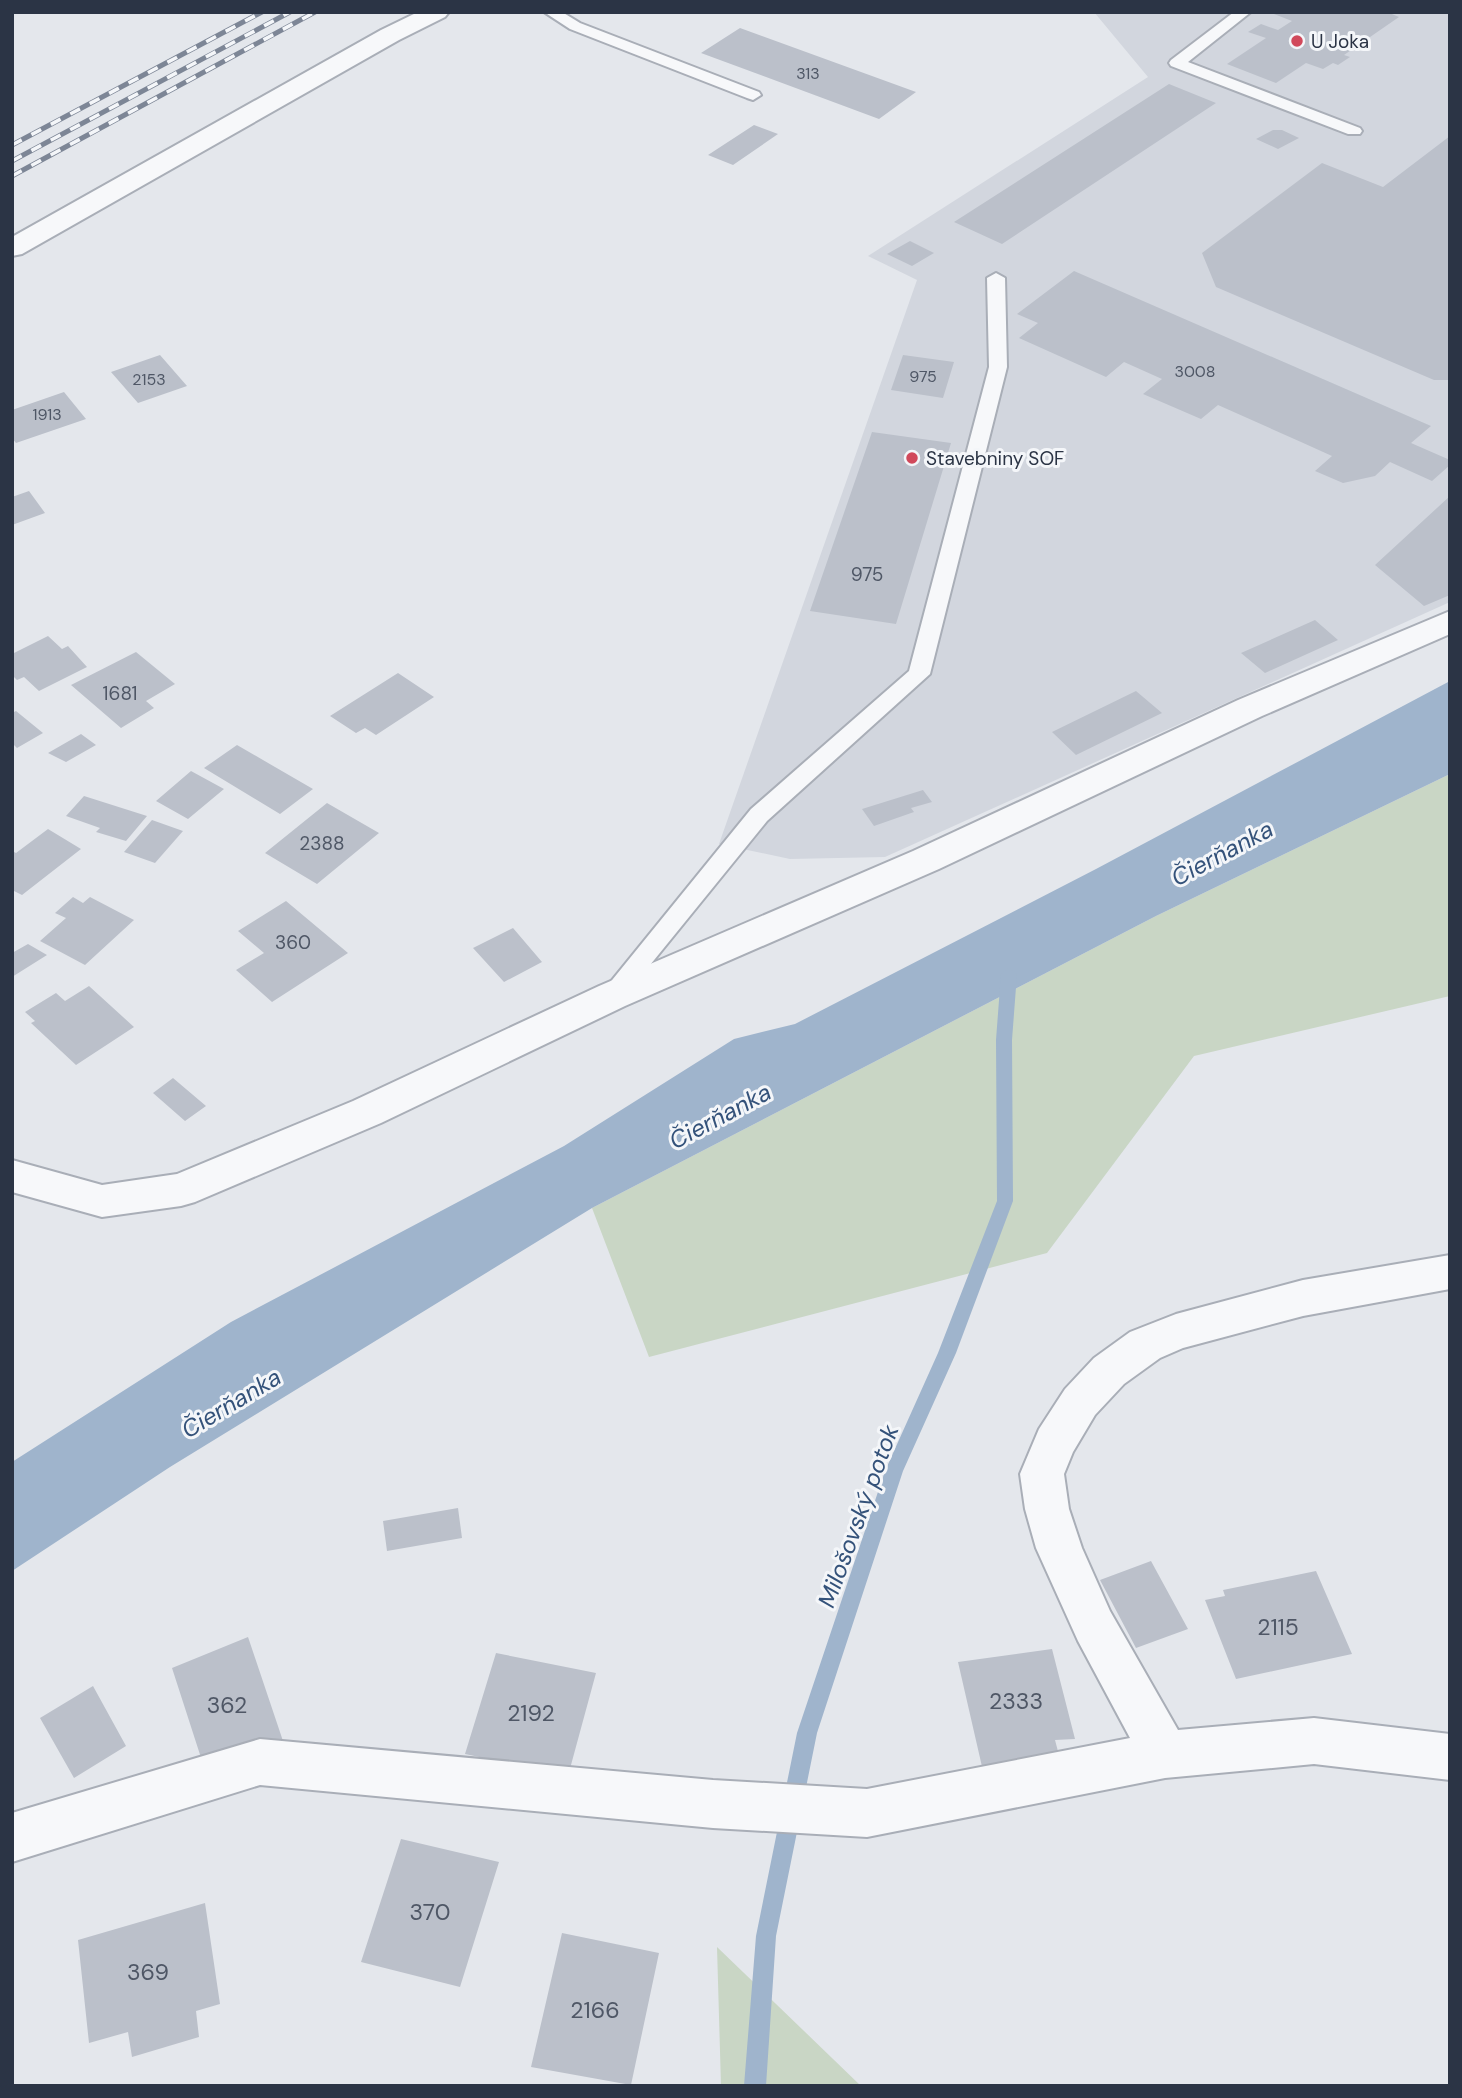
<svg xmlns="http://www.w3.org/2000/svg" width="1462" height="2098" viewBox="0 0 1462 2098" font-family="'DM Sans',sans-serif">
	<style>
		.built { fill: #d2d6de }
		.green { fill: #c9d6c5 }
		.water { fill: #9fb4cc }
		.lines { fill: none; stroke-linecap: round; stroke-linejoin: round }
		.stream { fill: #9fb4cc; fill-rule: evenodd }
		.building { fill: #bbc0ca }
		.service-casing { stroke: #a9aeb7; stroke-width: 4 }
		.minor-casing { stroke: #a9aeb7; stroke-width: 4 }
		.tertiary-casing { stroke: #a9aeb7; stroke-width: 4 }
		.service { fill: #f7f8fa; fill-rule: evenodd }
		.minor { fill: #f7f8fa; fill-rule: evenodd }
		.tertiary { fill: #f7f8fa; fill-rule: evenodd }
		.rail-casing { stroke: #7d8696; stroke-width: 5 }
		.rail { stroke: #f4f6f9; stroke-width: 3.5; stroke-dasharray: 11; stroke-linecap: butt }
		.poi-dot { fill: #d1495b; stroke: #f4f6f9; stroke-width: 2.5 }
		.labels { text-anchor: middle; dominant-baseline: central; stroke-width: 6; stroke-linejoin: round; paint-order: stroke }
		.far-number-label { font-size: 16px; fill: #4f5766 }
		.far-poi-label { font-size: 19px; fill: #2b3445; stroke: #f4f6f9; text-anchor: start }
		.number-label { font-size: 19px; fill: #4f5766 }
		.near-number-label { font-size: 23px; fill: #4f5766 }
		.water-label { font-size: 24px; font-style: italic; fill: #34527a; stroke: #f4f6f9 }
	</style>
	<rect width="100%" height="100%" fill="#e4e7ec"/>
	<path class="built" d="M1094,12h356v590l-565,255 -95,2 -71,-15 198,-564 -49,-24 280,-179z"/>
	<path class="green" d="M1450,774v222l-256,60 -147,197 -398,104 -57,-149 564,-292z
		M717,1947l144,139h-140z"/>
	<path class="water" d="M1450,681v93l-294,142 -564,292 -422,259 -158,104v-109l219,-140 333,-176 170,-107 61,-15 301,-155z"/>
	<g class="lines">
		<path class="stream" d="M1009,968l8,6 -5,66 1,161 -57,152 -53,118 -86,262 -41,203 -10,150h-22l12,-150 41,-203 88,-262 53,-118 59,-152 -1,-161 5,-66z"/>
	</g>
	<path class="building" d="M1277,12h110l12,5 -55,38 6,2 -12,8 -5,-2 -10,6 -17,-6 -30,20 -49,-19 39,-26 -18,-6 13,-8 17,6 14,-9 -18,-7z
		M740,28l176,64 -37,27 -178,-66z
		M1169,84l47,19 -214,141 -48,-22z
		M754,125l24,9 -45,31 -25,-10z
		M1273,130h9l17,8 -21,11 -22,-10z
		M1450,136v244h-16l-218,-93 -14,-34 120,-90 61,24z
		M910,241l24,12 -22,13 -25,-12z
		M1074,271l357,155 -20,17 39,17v5l-18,16 -42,-19 -15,14 -32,7 -28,-12 17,-15 -31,-14 -83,-37 -17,14 -58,-25 19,-15 -38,-17 -18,15 -87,-39 19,-15 -21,-9z
		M160,355l27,31 -49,17 -27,-31z
		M903,355l51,7 -11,36 -52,-8z
		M64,392l22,27 -70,24 -4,-5v-28z
		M872,432l79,11 -55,181 -86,-13z
		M29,491l16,22 -33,12v-28z
		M1450,496v99l-26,11 -49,-41z
		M1315,620l23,20 -73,33 -24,-20z
		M48,636l14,13 6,-3 19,21 -48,24 -15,-14 -7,3 -5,-5v-21z
		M136,652l39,32 -29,17 8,7 -33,20 -50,-43z
		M398,673l36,24 -58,38 -11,-7 -9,5 -26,-17z
		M1136,691l26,22 -86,42 -24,-23z
		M16,711l27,22 -26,15 -5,-5v-30z
		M81,734l15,11 -30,17 -18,-9z
		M237,745l76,44 -33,25 -76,-46z
		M191,771l33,18 -36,30 -32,-18z
		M923,790l9,12 -21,6 3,4 -40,14 -12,-17z
		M84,796l63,20 -21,25 -30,-9 4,-4 -34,-12z
		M327,803l52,30 -62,51 -52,-31z
		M152,820l31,11 -28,32 -31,-11z
		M48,829l33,20 -59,46 -10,-5v-39l4,2z
		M73,897l10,6 7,-6 44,23 -49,45 -45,-24 26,-23 -11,-5z
		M286,901l62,52 -76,49 -36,-32 28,-17 -26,-22z
		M513,928l29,34 -38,20 -31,-34z
		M28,944l19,11 -35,22v-24z
		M89,986l45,41 -58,38 -45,-42 4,-2 -10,-9 31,-19 9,8z
		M173,1078l33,28 -21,15 -32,-28z
		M458,1508l4,30 -75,13 -4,-30z
		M1151,1561l37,68 -52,19 -36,-68z
		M1316,1571l36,83 -116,25 -31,-79 20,-4 -2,-6z
		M248,1637l35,104 -79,26 -32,-99z
		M1052,1649l23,90 -20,1 5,19 -77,12 -25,-109z
		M496,1653l100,20 -28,103 -103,-22z
		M93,1686l33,60 -52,32 -34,-60z
		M401,1839l98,23 -39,125 -99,-25z
		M205,1903l15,101 -24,7 3,26 -67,20 -4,-25 -39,11 -11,-103z
		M562,1933l97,20 -28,132 -100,-18z"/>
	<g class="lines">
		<g class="service-casing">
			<path id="service" d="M544,12h18l18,11 179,69 2,3 -8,5 -6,-2 -177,-69z
				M1234,12h17l-63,50 172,66 2,3 -2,3h-12l-177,-68 -2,-3 2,-3z
				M996,273l9,5 2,89 -77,307 -163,147 -147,181 -8,3 -8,-3 -4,-6 4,-6 147,-181 158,-138 80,-304 -2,-89z"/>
		</g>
		<g class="minor-casing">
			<path id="minor" d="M1450,611v23l-188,82 -323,153 -314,137 -244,117 -186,79 -14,4 -79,11 -90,-25v-32l90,25 75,-11 176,-73 246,-115 314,-135 325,-151z
				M1450,1255v34l-147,27 -120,32 -23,10 -36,26 -29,31 -22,37 -9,22 5,35 13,39 28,63 68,119 136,-12 136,16v46l-136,-16 -149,14 -298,59 -154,-9 -453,-43 -248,77v-49l248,-74 453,41 154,9 263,-51 -52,-97 -42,-93 -11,-39 -5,-35 19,-45 26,-40 29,-31 36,-26 46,-18 127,-34z"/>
		</g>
		<g class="tertiary-casing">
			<path id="tertiary" d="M418,12h31l-4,5 -46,23 -377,214 -10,2v-19l369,-207z"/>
		</g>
		<use href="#service" class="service"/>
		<use href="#minor" class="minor"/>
		<use href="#tertiary" class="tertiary"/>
		<g class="rail-casing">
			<path id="rail" d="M12,145l250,-133
				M12,161l278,-149
				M12,176l303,-164"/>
		</g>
		<use href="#rail" class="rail"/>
	</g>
	<g class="poi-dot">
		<circle cx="1297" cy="41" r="7"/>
		<circle cx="912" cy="458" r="7"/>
	</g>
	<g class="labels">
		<g class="far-number-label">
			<text x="808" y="73">313</text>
			<text x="1195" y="371">3008</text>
			<text x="923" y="376">975</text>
			<text x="149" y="379">2153</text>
			<text x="47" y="414">1913</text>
		</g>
		<g class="far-poi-label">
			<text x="1311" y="41">U Joka</text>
			<text x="926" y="458">Stavebniny SOF</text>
		</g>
		<g class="number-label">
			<text x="867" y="574">975</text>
			<text x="120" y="693">1681</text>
			<text x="322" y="843">2388</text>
			<text x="293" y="942">360</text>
		</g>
		<g class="near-number-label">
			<text x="1278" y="1627">2115</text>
			<text x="1016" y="1701">2333</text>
			<text x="227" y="1705">362</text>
			<text x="531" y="1713">2192</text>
			<text x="430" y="1912">370</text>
			<text x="148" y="1972">369</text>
			<text x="595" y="2010">2166</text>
		</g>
		<g class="water-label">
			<text transform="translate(1222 853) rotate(-28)">Čierňanka</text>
			<text transform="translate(720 1116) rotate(-28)">Čierňanka</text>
			<text transform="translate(231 1403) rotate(-31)">Čierňanka</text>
			<text transform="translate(858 1516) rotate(-70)">Milošovský potok</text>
		</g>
	</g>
	<rect width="1462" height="2098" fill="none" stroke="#2b3445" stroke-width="28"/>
</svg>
